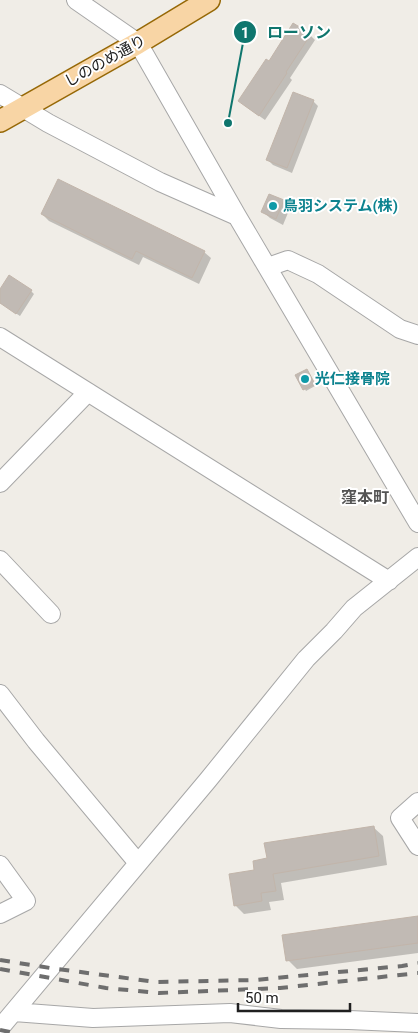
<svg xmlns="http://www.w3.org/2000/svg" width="418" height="1033" viewBox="0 0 418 1033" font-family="Roboto,'Noto Sans JP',sans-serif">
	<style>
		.shadow { fill: #0003 }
		.building { fill: #c1bab4; stroke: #c2b5aa }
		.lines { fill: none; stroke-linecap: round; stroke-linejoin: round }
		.minor-casing { stroke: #a7a7a7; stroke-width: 20 }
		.major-casing { stroke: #966806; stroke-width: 24 }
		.minor { stroke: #fff; stroke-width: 18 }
		.major { stroke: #f8d5a5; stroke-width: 21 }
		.rail { stroke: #6e6e6e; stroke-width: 4; stroke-dasharray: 10 10; stroke-linecap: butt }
		.culture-dot { fill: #0f9aa8; stroke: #fff; stroke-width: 2 }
		.labels { text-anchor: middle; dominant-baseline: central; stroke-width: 4; stroke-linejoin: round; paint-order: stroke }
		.street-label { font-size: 15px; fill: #202020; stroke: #fff }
		.culture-label { font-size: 15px; font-weight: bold; fill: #0d838f; stroke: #fff; text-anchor: start }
		.neighbourhood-label { font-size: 16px; font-weight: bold; fill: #535353; stroke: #fff }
		.leader { fill: none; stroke: #0f766e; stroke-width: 2 }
		.callout-dot { fill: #0f766e; stroke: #fff; stroke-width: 2 }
		.mark-label { font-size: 15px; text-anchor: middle; font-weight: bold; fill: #fff }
		.callout-label { font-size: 16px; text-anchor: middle; font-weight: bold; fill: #0f766e; stroke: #fff; stroke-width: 4; stroke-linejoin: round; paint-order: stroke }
	</style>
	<rect width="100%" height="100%" fill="#f0ede7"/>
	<path class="shadow" d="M310,35l5,5 -25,38 2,2 -27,40 -20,-14 -5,-5 29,-38z
		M313,101l5,5 -26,67 -19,-8 -5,-5z
		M270,195l14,6 6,7 -7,17 -13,-7 -7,-6z
		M42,214l162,38 7,6 -12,26 -56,-27 -4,8 -90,-44z
		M0,291h31l3,3 -14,22 -20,-13z
		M308,372l7,14 -9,5 -9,-16z
		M373,827l10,9 4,29 -106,18 3,17 -15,2 2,8 -27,4 -9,-9 20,-34 13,-12z
		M418,917v36l-121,16 -9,-9z"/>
	<path class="building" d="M293,23l18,11 -25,38 1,1 -28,43 -21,-15 28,-42 3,2z
		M293,92l21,8 -27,68 -21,-8z
		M58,179l147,72 -13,27 -56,-27 -4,8 -91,-45z
		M269,194l15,6 -8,19 -15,-7z
		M9,275l23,15 -16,24 -16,-11v-14z
		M307,369l8,15 -12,6 -8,-15z
		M374,826l5,30 -106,18 3,17 -15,2 1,8 -28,5 -5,-32 25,-4 -1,-9 14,-3 -3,-15z
		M418,916v27l-132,18 -4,-26z"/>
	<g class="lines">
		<g class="minor-casing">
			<path id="minor" d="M76,0l62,43 99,173 181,307
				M0,94l48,29 112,59 77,34
				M268,267l20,-7 30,14 82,55 18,6
				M0,337l389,244
				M0,483l88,-91
				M0,560l51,54
				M0,694l36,47 102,122
				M418,802l-18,16 18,28
				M0,865l26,36 -26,13
				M14,1012l79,6 137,-5 51,6 68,1 69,3
				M0,1028l208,-248 98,-121 28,-28 20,-23 64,-51"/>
		</g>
		<g class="major-casing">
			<path id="major" d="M0,121l138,-78 71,-43"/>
		</g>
		<use href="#minor" class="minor"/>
		<use href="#major" class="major"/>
		<path class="rail" d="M0,960l50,8 106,14 99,-2 147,-14 16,-3
			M0,969l106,19 53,5 121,-5 138,-15
			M0,1030l15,3"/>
	</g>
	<g class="culture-dot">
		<circle cx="273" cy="206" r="5"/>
		<circle cx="305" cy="379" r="5"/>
	</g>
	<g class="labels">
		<g class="street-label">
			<text transform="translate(105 61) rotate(-29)">しののめ通り</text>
		</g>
		<g class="culture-label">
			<text x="283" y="206">鳥羽システム(株)</text>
			<text x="315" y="379">光仁接骨院</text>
		</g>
		<g class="neighbourhood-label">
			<text x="365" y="497">窪本町</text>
		</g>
	</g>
	<path class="leader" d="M228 123L245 32"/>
	<g class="callout-dot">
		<circle cx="228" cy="123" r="5"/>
		<circle cx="245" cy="32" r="12"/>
	</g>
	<g class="mark-label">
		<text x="245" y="38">1</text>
	</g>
	<g class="callout-label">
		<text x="299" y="38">ローソン</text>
	</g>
	<path d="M238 1003v8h112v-8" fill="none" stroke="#202020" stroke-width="2.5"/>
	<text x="245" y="1003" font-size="15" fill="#202020" stroke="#ffffff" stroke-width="4" paint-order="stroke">50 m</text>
</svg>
